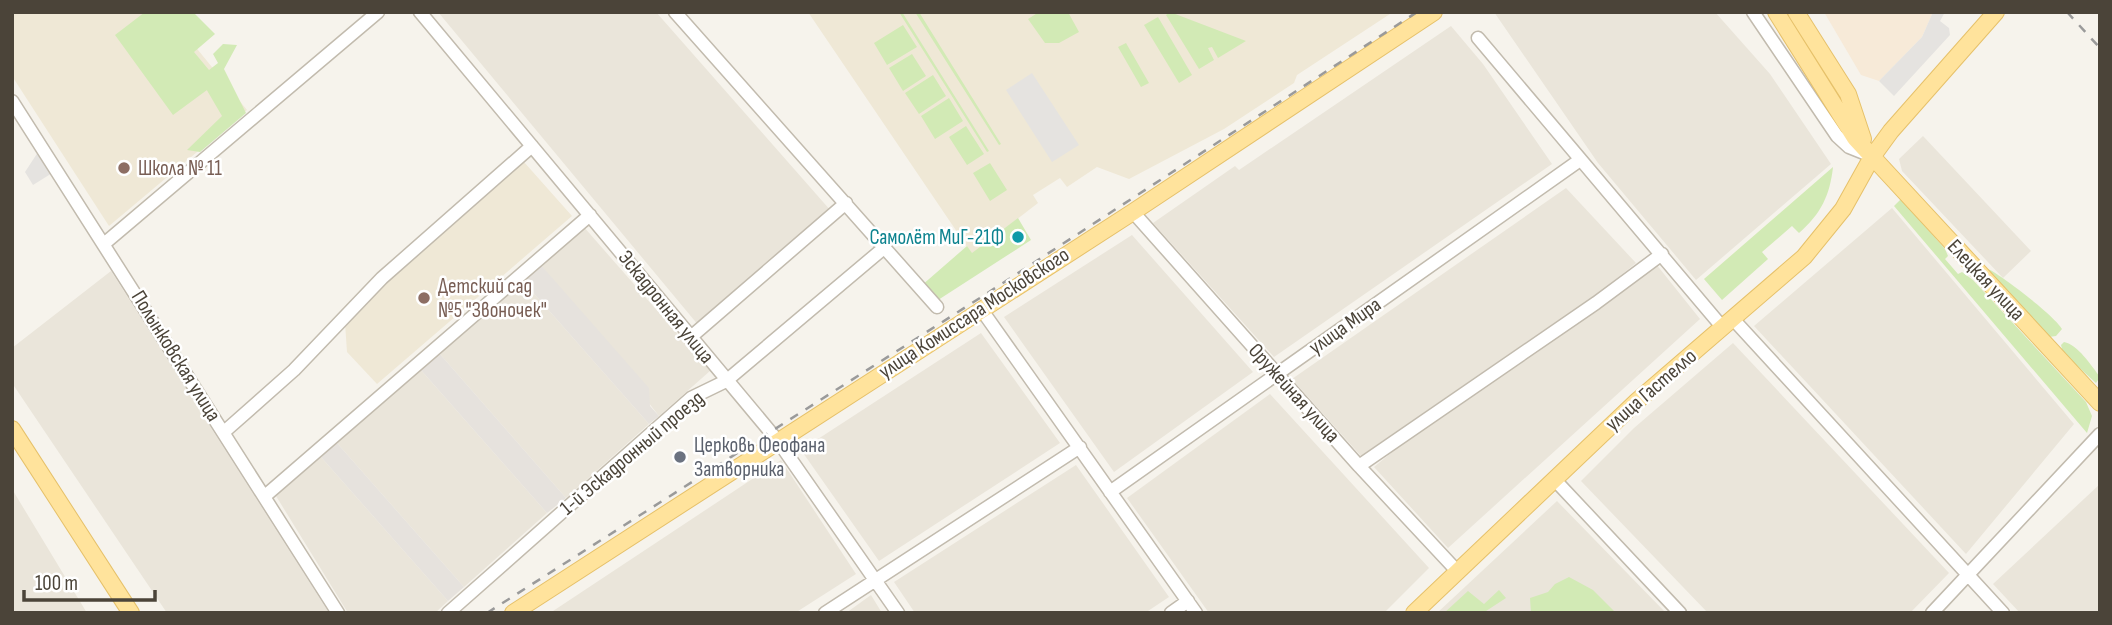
<svg xmlns="http://www.w3.org/2000/svg" width="2112" height="625" viewBox="0 0 2112 625" font-family="'Sofia Sans Condensed',sans-serif">
	<style>
		.residential { fill: #eae5da }
		.commercial { fill: #f7ead8 }
		.industrial { fill: #e6e2dd }
		.education { fill: #efe8d6 }
		.green { fill: #d2eab5 }
		.parking { fill: #e5e3e0 }
		.lines { fill: none; stroke-linecap: round; stroke-linejoin: round }
		.minor-casing { stroke: #c2bbae; stroke-width: 15 }
		.major-casing { stroke: #e6c16a; stroke-width: 18 }
		.minor { stroke: #fff; stroke-width: 12 }
		.major { stroke: #ffe39c; stroke-width: 16 }
		.rail { stroke: #9a9a9a; stroke-width: 2.5; stroke-dasharray: 9 9; stroke-linecap: butt }
		.education-dot { fill: #8d6e63; stroke: #fff; stroke-width: 2.5 }
		.culture-dot { fill: #0f9aa8; stroke: #fff; stroke-width: 2.5 }
		.worship-dot { fill: #6b7280; stroke: #fff; stroke-width: 2.5 }
		.labels { text-anchor: middle; dominant-baseline: central; stroke-width: 5; stroke-linejoin: round; paint-order: stroke }
		.education-label { font-size: 21px; fill: #785e54; stroke: #fff; text-anchor: start }
		.culture-label { font-size: 21px; fill: #0d838f; stroke: #fff; text-anchor: end }
		.street-label { font-size: 21px; fill: #4b4439; stroke: #fff }
		.worship-label { font-size: 21px; fill: #5b616d; stroke: #fff; text-anchor: start }
	</style>
	<rect width="100%" height="100%" fill="#f6f3ec"/>
	<path class="residential" d="M438,12h218l175,199 -132,115z
		M1494,12h221l55,62 61,90 -135,116 -98,-117z
		M1451,26l32,38 69,100 -278,193 -121,-134 82,-57 4,4z
		M1923,136l108,115 -28,27 -101,-107 -3,-12z
		M1566,188l70,75 -36,29 -239,164 -69,-77z
		M1892,208l182,216 -108,130 -212,-228z
		M583,226l127,145 -51,45 -119,-152z
		M1132,235l121,137 -139,100 -110,-155z
		M1656,264l44,55 -252,229 -74,-81 40,-33z
		M111,271l218,342h-162l-155,-230v-35z
		M522,280l127,144 -83,74 -127,-145z
		M981,333l79,110 -181,118 -78,-111z
		M1733,343l216,230 -39,40h-202l-127,-132 53,-53z
		M420,369l127,144 -83,74 -127,-144z
		M1270,394l159,174 -45,45h-175l-82,-115z
		M321,457l127,144 -13,12h-87l-72,-117z
		M781,460l75,114 -61,39h-245z
		M1076,465l93,132 -24,16h-230l-21,-31z
		M2100,484v129h-80l-27,-29z
		M12,489l75,124h-75z
		M1557,501l109,112h-229z
		M871,595l11,18h-36z"/>
	<path class="commercial" d="M1824,12h109l-11,25 -43,44 -18,-6z"/>
	<path class="industrial" d="M540,264l109,124 1,18 9,10 -10,8 -127,-144z
		M439,353l127,145 -19,15 -127,-144z
		M337,443l127,144 -16,14 -127,-144z"/>
	<path class="education" d="M12,12h155l80,98 -138,116 -97,-150z
		M808,12h585l-96,63 -3,8 -70,46 -95,50 -32,-12 -30,20 -7,-9 -27,17 5,8 -66,51z
		M520,162h4l48,54 -195,168 -30,-32 -2,-29 50,-51z"/>
	<path class="green" d="M145,12h48l22,22 -21,18 15,18 9,-7 -5,-9 10,-10 14,1 -13,24 22,44 -46,39 -13,-2 35,-34 -17,-29 2,3 -34,25 -58,-80z
		M899,12h3l87,139 -2,1z
		M915,12h4l82,132 -2,1z
		M1039,12h29l11,20 -20,11h-14l-17,-24z
		M1170,12l76,29 -28,17 -6,-11 -4,1 6,12 -15,9 -33,-54z
		M1158,17l34,58 -13,8 -35,-58z
		M903,25l14,22 -30,18 -13,-22z
		M1126,43l23,40 -8,4 -23,-40z
		M912,54l14,22 -23,15 -14,-23z
		M933,75l13,21 -27,18 -14,-21z
		M949,98l14,23 -28,18 -14,-23z
		M966,126l18,28 -17,11 -18,-28z
		M990,163l17,27 -17,11 -17,-28z
		M1833,167c-3,28 -12,47 -34,66l-7,-7 -30,26 6,7 -46,41 -18,-21z
		M1901,199l44,50 3,7 -3,3 13,15 4,-2 11,8 113,122 6,14 -5,17 -193,-227z
		M1018,218l13,22 -96,62 -14,-16 46,-40 5,7z
		M1988,269c12,5 68,48 74,60l-6,7 -7,1 -63,-65z
		M2064,342c14,3 27,23 36,35l-4,6 -33,-30 -2,-8z
		M1569,577l24,13 23,23h-85l-1,-15 18,-6 7,-8z
		M1499,590l7,8 -23,15h-39l24,-22 16,13z"/>
	<path class="parking" d="M1933,12h12l-5,9 9,7 1,7 -56,61 -15,-15 43,-44z
		M1032,73l47,72 -27,17 -46,-72z
		M42,146l15,24 -24,15 -8,-13z"/>
	<g class="lines">
		<g class="minor-casing">
			<path id="minor" d="M420,12l358,429 120,172
				M675,12l262,295
				M1753,12l84,124 12,11 20,8
				M1478,38l245,290
				M12,101l326,512
				M1133,212l226,254 98,105
				M105,243l273,-231
				M981,309l215,304
				M1733,319l270,294
				M692,336l154,-133
				M224,432l70,-62 88,-92 150,-132
				M1359,466l237,-163 66,-49
				M1554,479l126,134
				M1110,492l470,-332
				M265,496l325,-281
				M448,613l243,-215 35,-17 159,-134
				M825,613l255,-166
				M1171,613l17,-12
				M1932,613l168,-179"/>
		</g>
		<g class="major-casing">
			<path id="major" d="M1776,12l79,126 245,265
				M1796,12l52,82 15,45
				M12,429l119,184
				M513,613l620,-401 301,-200
				M1414,613l223,-212 167,-144 39,-48 29,-52 19,-26 105,-119"/>
		</g>
		<use href="#minor" class="minor"/>
		<use href="#major" class="major"/>
		<path class="rail" d="M2067,12l33,36
			M487,613l496,-317 434,-284"/>
	</g>
	<g class="education-dot">
		<circle cx="124" cy="168" r="7"/>
		<circle cx="424" cy="298" r="7"/>
	</g>
	<circle class="culture-dot" cx="1018" cy="237" r="7"/>
	<circle class="worship-dot" cx="680" cy="457" r="7"/>
	<g class="labels">
		<g class="education-label">
			<text x="138" y="168">Школа № 11</text>
			<text x="438" y="286">Детский сад<tspan x="438" dy="24">№5 "Звоночек"</tspan></text>
		</g>
		<g class="culture-label">
			<text x="1004" y="237">Самолёт МиГ-21Ф</text>
		</g>
		<g class="street-label">
			<text transform="translate(1986 280) rotate(47)">Елецкая улица</text>
			<text transform="translate(666 307) rotate(51)">Эскадронная улица</text>
			<text transform="translate(974 313) rotate(-33)">улица Комиссара Московского</text>
			<text transform="translate(1345 326) rotate(-35)">улица Мира</text>
			<text transform="translate(176 356) rotate(58)">Полынковская улица</text>
			<text transform="translate(1651 390) rotate(-41)">улица Гастелло</text>
			<text transform="translate(1294 393) rotate(48)">Оружейная улица</text>
			<text transform="translate(632 453) rotate(-40)">1-й Эскадронный проезд</text>
		</g>
		<g class="worship-label">
			<text x="694" y="445">Церковь Феофана<tspan x="694" dy="24">Затворника</tspan></text>
		</g>
	</g>
	<rect width="2112" height="625" fill="none" stroke="#4b4439" stroke-width="28"/>
	<path d="M24 590v10h131v-10" fill="none" stroke="#4b4439" stroke-width="3.5"/>
	<text x="35" y="590" font-size="21" fill="#4b4439" stroke="#ffffff" stroke-width="5" paint-order="stroke">100 m</text>
</svg>
